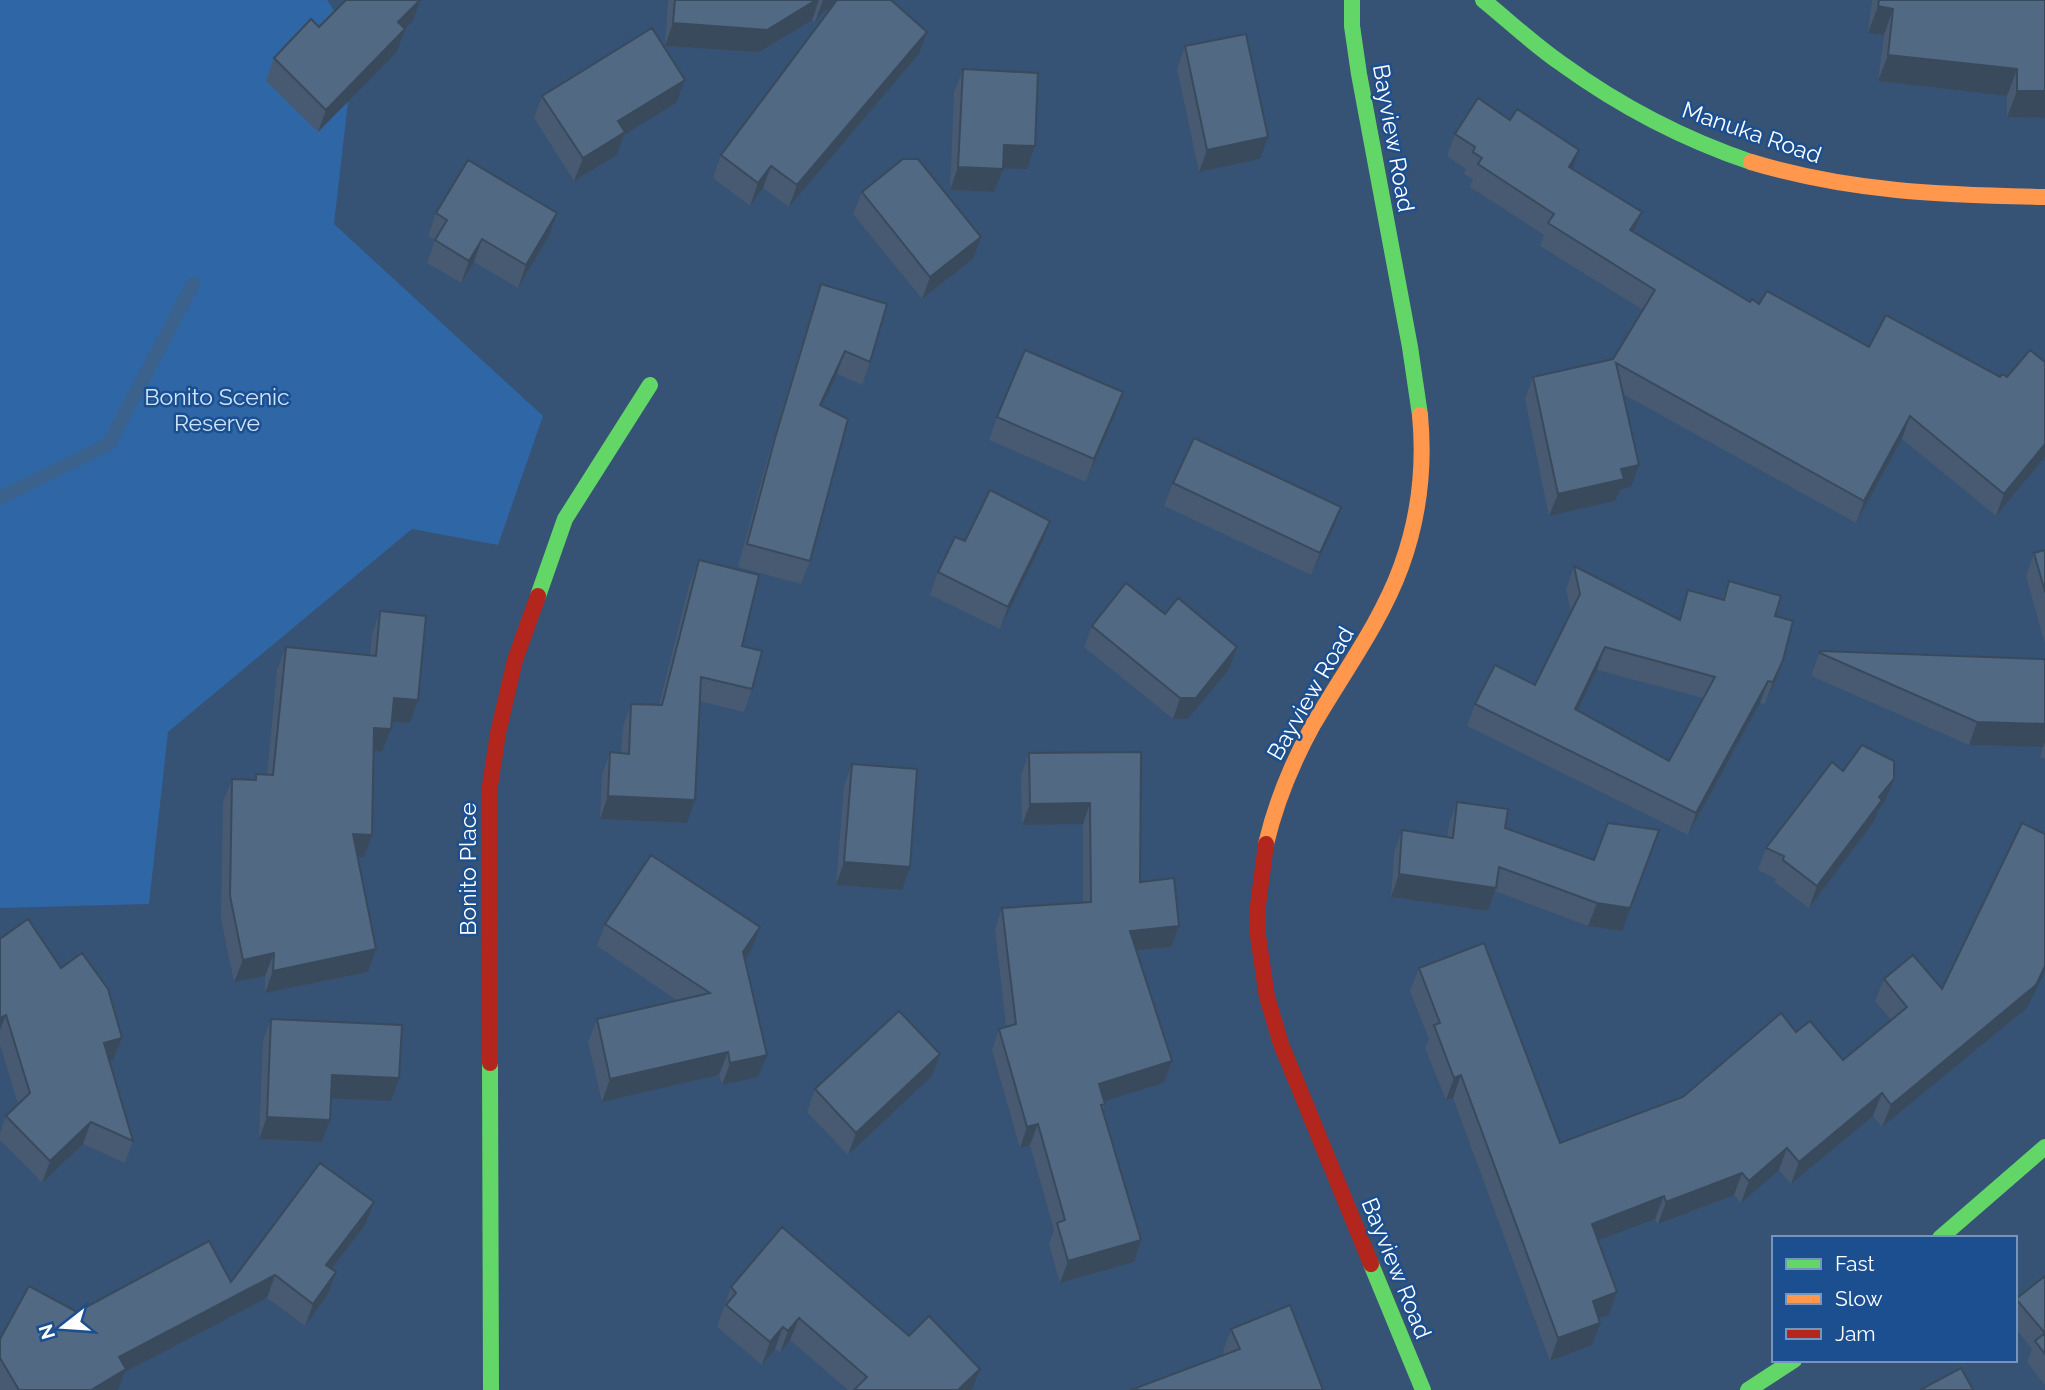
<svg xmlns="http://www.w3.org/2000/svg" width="2045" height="1390" viewBox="0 0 2045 1390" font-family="Raleway,sans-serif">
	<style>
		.green { fill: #2f66a5 }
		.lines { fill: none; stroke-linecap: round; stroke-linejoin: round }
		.stream { stroke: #3b618d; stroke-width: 14 }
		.fast { stroke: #63d668; stroke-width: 16 }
		.slow { stroke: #ff974d; stroke-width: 16 }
		.jam { stroke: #b3261e; stroke-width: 16 }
		.wall { fill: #475a72; fill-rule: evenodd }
		.shaded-wall { fill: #394a5c }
		.building { fill: #526984; stroke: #394a5c; stroke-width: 2; fill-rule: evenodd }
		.labels { text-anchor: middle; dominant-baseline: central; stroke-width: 5; stroke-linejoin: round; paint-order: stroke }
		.street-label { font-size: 23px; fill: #fff; stroke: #1b4f8f }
		.park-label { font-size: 23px; fill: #cfe3fa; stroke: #1b4f8f }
	</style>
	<rect width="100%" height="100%" fill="#365274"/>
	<path class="green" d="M0,0h327l28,41 -21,183 209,192 -45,129 -86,-16 -244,203 -19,172 -149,4z"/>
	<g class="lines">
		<path class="stream" d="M0,498l109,-54 84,-160"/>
		<path class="fast" d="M1352,0v26l7,48 51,273 10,68
			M1483,0c26,21 51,45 79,64 58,42 121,75 189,98
			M538,596l27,-77 85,-134
			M490,1063l1,327
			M1940,1238l105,-91
			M1371,1264l52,126
			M1748,1390l46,-30"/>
		<path class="slow" d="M1751,162c100,30 191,33 294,35
			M1266,844c10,-42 26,-81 47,-119 30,-52 67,-101 88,-158 18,-49 24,-99 19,-152"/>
		<path class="jam" d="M1266,844l-8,61v31l9,61 14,47 90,220
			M490,1063l-1,-271 9,-59 17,-73 23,-64"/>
	</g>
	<path class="wall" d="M668,0h223l36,32 -8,22 -130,153 -26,-19 -13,18 -37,-28 8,-23 110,-147 -9,5 -7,9 -3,-2 -53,32 -94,-6z
		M1872,0h173v118l-38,-1v-21l-129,-15 6,-46 -16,-2z
		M413,21l-8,8 -8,23 -79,80 -52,-51 8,-23 45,-31z
		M1185,46l75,113 -61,13 -22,-103z
		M963,69l72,77 -8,23 -24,-1 -9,24 -44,-2 4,-98z
		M542,96l134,7 -52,32 -7,20 -43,26 -40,-63z
		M1510,120l69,30 -7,19 70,43 -8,20 116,70 9,2 286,153 -49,59 -94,-77 -46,84 -233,-129 8,93 -11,3 -5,11 -66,15 -24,-117 8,-22 80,-18 30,-49 -103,-64 4,-11 -74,-48 3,-8 -9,-5 2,-5 -19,-13 8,-22z
		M862,192l111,67 -51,40 -69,-85z
		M436,213h121l-8,23 -31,52 -44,-26 -13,21 -34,-20 8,-23 -7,-4z
		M821,284l49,78 -8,23 -25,-11 -16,32 -11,155 -9,23 -63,-17 29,-107 46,-153z
		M1115,414l-29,68 -97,-42 8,-23z
		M1173,483l168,24 -8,22 -22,46 -147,-69z
		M1050,521l-8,22 -42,86 -70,-34 8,-23 27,-31z
		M2045,550v94l-19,-68 8,-23z
		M699,560l43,86 10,43 -8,23 -45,-11 -12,122 -87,-4 2,-44 8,-23 11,1 2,-27 8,-22 28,1 31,-123z
		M1574,566l105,53 9,-29 34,9 7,-18 46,35v66l-10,22 -5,-1 -72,132 -221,-109 8,-22 60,-19 36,-72 -5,-24zM1597,670l106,28 -34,63 -92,-50z
		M380,611l38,89 -8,23 -19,-2v8l-9,23 -9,-1 -9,106h-7l19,92 -8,23 -103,21v-17l-31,6 -13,-63 2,-117 9,-23 22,1 2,-6 11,1 10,-105 9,-23 84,8 2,-21z
		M1165,614l72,33 -7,21 -42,51h-15l-89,-72 8,-21z
		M1820,651l225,9v99l-5,-2 3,-10 -74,-2 -158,-69z
		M1141,752l-1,130 39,44 -8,21 -34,4 35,110 -8,22 -60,18 1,3 -2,6 31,152 -74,21 -11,-39 5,-14 -24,-85 -10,3 -28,-98 7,-21 7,-2 -11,-98 7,-21 81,-5v-79l-61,1 -1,-50 8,-22z
		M852,764l50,126 -66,-5 8,-99z
		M1843,771l42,30 -7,10 -5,12 -64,85 -35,-26 2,-3 -18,-9 8,-22z
		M1457,802l48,26 89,32 28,71 -34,-5 -93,-35 -7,20 -97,-14 3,-44 8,-23 45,7 2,-13z
		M605,924l155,3 -8,22 -7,11 13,117 -36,8 -3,-10 -117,27 -14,-60 9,-23 81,-18 -81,-55z
		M0,939l61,29 61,70 -9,22 -3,1 23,80 -8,22 -42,-19 -41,39 -42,-43v-7l6,-17 12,-12 -18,-59z
		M1419,968l141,175 123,-46 113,-65 47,28 48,-40 -16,-19 9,-22 58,10 85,19 -145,119 -9,-11 -82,68 -12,-14 -38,33 -7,-8 -76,29 -3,-5 -57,22 19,51 -8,23 -10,3 -7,27 -42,16 -97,-263 -7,2 -21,-52 4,-9 -19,-48z
		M271,1019l120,82 -60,-3 -1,22 -8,22 -63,-3 4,-98z
		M940,1054l-8,22 -84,79 -41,-43 8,-23z
		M374,1202l-9,23 -33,44 -4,25 -23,32 -38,-28 -142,74 -7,18h-118v-51l77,-27 154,-30z
		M2045,1276v109l-18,-23 5,-13 -17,-21v-26l1,-3z
		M731,1287l178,49 71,33 -8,21h-124l-58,-50 -10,13 -5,-4 -13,16 -45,-38z
		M1231,1329l92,61 -98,-35 -2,-3z"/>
	<path class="shaded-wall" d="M420,0l-7,21 -14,14 6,-6 -8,23 -79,80 8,-22 72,-88z
		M816,0h3l-7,20 -53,32 -94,-6 8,-23z
		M823,0h21l-22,13 -7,9z
		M1878,6l15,3 -9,26 -16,-2z
		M927,32l-8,22 -130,153 8,-22z
		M1888,55l129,14 -10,27 -129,-15z
		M685,80l-9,23 -52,32 -7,20 -43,26 9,-23 35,-37z
		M2017,91h28v27l-38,-1z
		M1268,137l-8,22 -61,13 8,-22z
		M1004,145l31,1 -8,23 -32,-1z
		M1579,150l-8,23 -2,-6z
		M771,166l-8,22 -13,18 8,-23z
		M958,167l45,2 -9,23 -44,-2z
		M1642,212l-9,22 -3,-4z
		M557,213l-8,23 -31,52 8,-23z
		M981,237l-8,22 -51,40 8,-22z
		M482,239l-8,23 -13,21 8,-22z
		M845,351l-8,23 -26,54 9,-23z
		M1123,392l-8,22 -29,68 8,-23z
		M1910,416l-8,23 -46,84 8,-22z
		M2045,444v13l-49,59 8,-22z
		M1639,465l-8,22 -11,3 -5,11 -66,15 9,-22 63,-25z
		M1341,507l-8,22 -22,46 9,-22z
		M1050,521l-8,22 -42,86 8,-22z
		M1237,647l-7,21 -42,51h-15l7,-21z
		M1605,647l-8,23 -30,62 8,-23z
		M1783,660l-8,22 -10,22 8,-22z
		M1768,681l-8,22 -72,132 8,-22z
		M394,698l24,2 -8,23 -24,-2z
		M1977,722l68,2v18l-2,5 -74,-2z
		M374,728l17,1 -9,23 -16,-2z
		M1894,779l-9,22 -7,10 -5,12 -64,85 8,-22z
		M608,796l87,4 -8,23 -87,-4z
		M1090,803l-7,21 -61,1 8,-21z
		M353,834l19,1 -8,22h-19z
		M1650,853l-28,78 -34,-5 9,-23z
		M844,862l66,5 -8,23 -66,-5z
		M1399,874l97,14 -8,23 -97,-14z
		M1179,926l-8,21 -49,5 8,-21z
		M760,927l-8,22 -17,26 8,-23z
		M376,949l-8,23 -103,21 8,-22z
		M274,953l-9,23 -31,6 9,-22z
		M2045,966v6l-18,36 -145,119 9,-22z
		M6,1015l-6,15v-12z
		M122,1038l-9,22 -17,5 8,-22z
		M728,1052l-9,23 -117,27 8,-23z
		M940,1054l-8,22 -84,79 8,-22z
		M767,1055l-9,22 -36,8 8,-22z
		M1172,1061l-8,22 -73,22 8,-21z
		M332,1075l67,3 -8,23 -67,-3z
		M1461,1075l-8,23 -7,2 8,-22z
		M1882,1093l-9,23 -82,68 8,-22z
		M267,1117l63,3 -8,22 -63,-3z
		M91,1122l-8,22 -41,39 8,-22z
		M1038,1124l-8,21 -10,3 7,-21z
		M1787,1148l-8,22 -38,33 8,-22z
		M1742,1173l-8,22 -76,29 8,-22z
		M1664,1196l-9,23 -71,27 8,-22z
		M374,1202l-9,23 -47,62 8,-22z
		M1141,1240l-7,22 -74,21 8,-22z
		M336,1272l-8,22 -23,32 8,-22z
		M275,1275l-8,23 -142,74 -7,18h-27l28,-33z
		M1617,1292l-8,23 -25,8 9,-22z
		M799,1318l-9,22 -10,13 8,-22z
		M1600,1323l-8,22 -42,16 8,-23z
		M783,1327l-8,22 -13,16 8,-23z
		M980,1369l-8,21h-14z"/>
	<path class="building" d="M346,0h74l-22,22 7,7 -79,81 -52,-52 37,-39 8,8z
		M675,0h141l-49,30 -94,-7z
		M837,0h54l36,32 -130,153 -26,-19 -13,17 -37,-28z
		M1879,0h166v91h-28v-22l-129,-14 5,-46 -15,-3z
		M652,28l33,52 -67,41 7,11 -42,26 -41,-62z
		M1246,34l22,103 -61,13 -22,-104z
		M963,69l75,4 -3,73 -31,-1 -1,24 -45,-2z
		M1478,98l32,22 7,-11 62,41 -10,17 73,45 -12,18 120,72 2,-3 7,5 8,-13 102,56 17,-32 114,62 2,-3 5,3 23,-27 15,12v82l-41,50 -94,-78 -46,85 -248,-138 23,102 -18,4 3,10 -66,15 -25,-117 80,-18 42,-69 -107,-67 6,-9 -76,-50 4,-6 -9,-6 2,-5 -20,-13z
		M903,159h15l63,78 -51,40 -68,-85z
		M468,160l89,53 -31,52 -44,-26 -13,22 -34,-21 12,-20 -11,-7z
		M821,284l66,20 -17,58 -25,-11 -25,54 28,14 -38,142 -63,-17 28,-106z
		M1025,350l98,42 -29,67 -97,-42z
		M1194,438l147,69 -21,46 -147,-70z
		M990,490l60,31 -42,86 -70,-35 17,-35 10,4z
		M2045,550v42l-11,-39z
		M699,560l60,15 -17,71 20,5 -10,38 -51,-12 -6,123 -87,-4 2,-44 19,2 2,-50 31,1z
		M1574,566l106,54 8,-30 36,10 5,-19 52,15 -6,20 18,5 -10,39 -10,22 -5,-1 -72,132 -221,-109 20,-39 40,20 45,-91zM1605,647l110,30 -46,84 -94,-52z
		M1126,583l39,31 13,-16 59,49 -41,51h-16l-88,-72z
		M380,611l46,5 -8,84 -24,-2 -3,31 -17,-1 -2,107 -19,-1 23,115 -103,22 1,-18 -31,7 -13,-64 2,-117 24,1v-6l17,1 13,-128 90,9z
		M1820,651l222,8 3,1v64l-68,-2 -157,-69z
		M1862,745l32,16v18l-15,18 3,3 -65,86 -34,-26 1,-4 -18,-8 66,-86 11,9z
		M1141,752l-1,130 34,-4 5,48 -49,5 42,130 -73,23 6,20 -4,1 40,135 -73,21 -11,-38 8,-3 -27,-96 -11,3 -28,-98 17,-5 -14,-116 89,-6 -1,-99 -60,1 -1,-51z
		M852,764l65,5 -7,98 -66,-5z
		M1457,802l51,7 -3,19 89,32 14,-37 51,7 -29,78 -33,-5 -98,-36 -3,21 -97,-14 3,-44 51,8z
		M2022,823l23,11v132l-9,19 -145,120 -9,-12 -83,69 -12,-14 -38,33 -7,-8 -76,29 -2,-6 -72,28 25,68 -24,9 7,22 -42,15 -97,-263 -7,3 -20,-53 6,-2 -21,-55 65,-25 76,200 123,-46 98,-84 15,19 14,-11 33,39 64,-53 -23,-28 29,-24 29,34z
		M651,855l109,72 -17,25 24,103 -37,8 -2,-11 -118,27 -13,-60 113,-26 -105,-69z
		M28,919l33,49 21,-15 26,36 14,49 -18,5 29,98 -42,-19 -41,39 -44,-45 24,-23 -24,-78 -6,3v-79z
		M899,1011l41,43 -84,79 -41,-44z
		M271,1019l131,6 -3,53 -67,-3 -2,45 -63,-3z
		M320,1163l54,39 -48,63 10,7 -23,32 -38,-29 -156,82 7,12 -35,21h-72l-19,-32v-19l29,-53 48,26 132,-71 22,41z
		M782,1227l127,109 20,-20 51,53 -22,21h-104l13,-13 -68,-59 -11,13 -5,-4 -13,15 -44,-37 10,-12 -5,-6z
		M2045,1276v78l-10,-13 10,-8 -29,-34z
		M1290,1305l33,85h-192l109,-41 -9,-20z
		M1961,1368l12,22h-53z"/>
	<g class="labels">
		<g class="street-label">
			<text transform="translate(1752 132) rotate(19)">Manuka Road</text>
			<text transform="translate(1394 138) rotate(80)">Bayview Road</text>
			<text transform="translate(1310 693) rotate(-60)">Bayview Road</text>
			<text transform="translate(467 869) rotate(-90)">Bonito Place</text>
			<text transform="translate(1397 1268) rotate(68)">Bayview Road</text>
		</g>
		<g class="park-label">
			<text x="217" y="396">Bonito Scenic<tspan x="217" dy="26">Reserve</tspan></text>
		</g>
	</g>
	<rect x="1772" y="1236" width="245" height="126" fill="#1b4f8f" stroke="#7695bc" stroke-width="2"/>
	<rect x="1786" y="1259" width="35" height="10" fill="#63d668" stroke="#7695bc" stroke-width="2"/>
	<text x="1835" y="1271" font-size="21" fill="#ffffff">Fast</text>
	<rect x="1786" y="1294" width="35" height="10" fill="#ff974d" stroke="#7695bc" stroke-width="2"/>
	<text x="1835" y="1306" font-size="21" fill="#ffffff">Slow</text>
	<rect x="1786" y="1329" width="35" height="10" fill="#b3261e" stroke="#7695bc" stroke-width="2"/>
	<text x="1835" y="1341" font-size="21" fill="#ffffff">Jam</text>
	<g transform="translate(63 1327) rotate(253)" stroke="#1b4f8f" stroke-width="5" paint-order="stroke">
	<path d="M0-5L12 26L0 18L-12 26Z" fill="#ffffff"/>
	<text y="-10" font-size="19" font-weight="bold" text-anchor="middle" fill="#ffffff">N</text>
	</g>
</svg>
